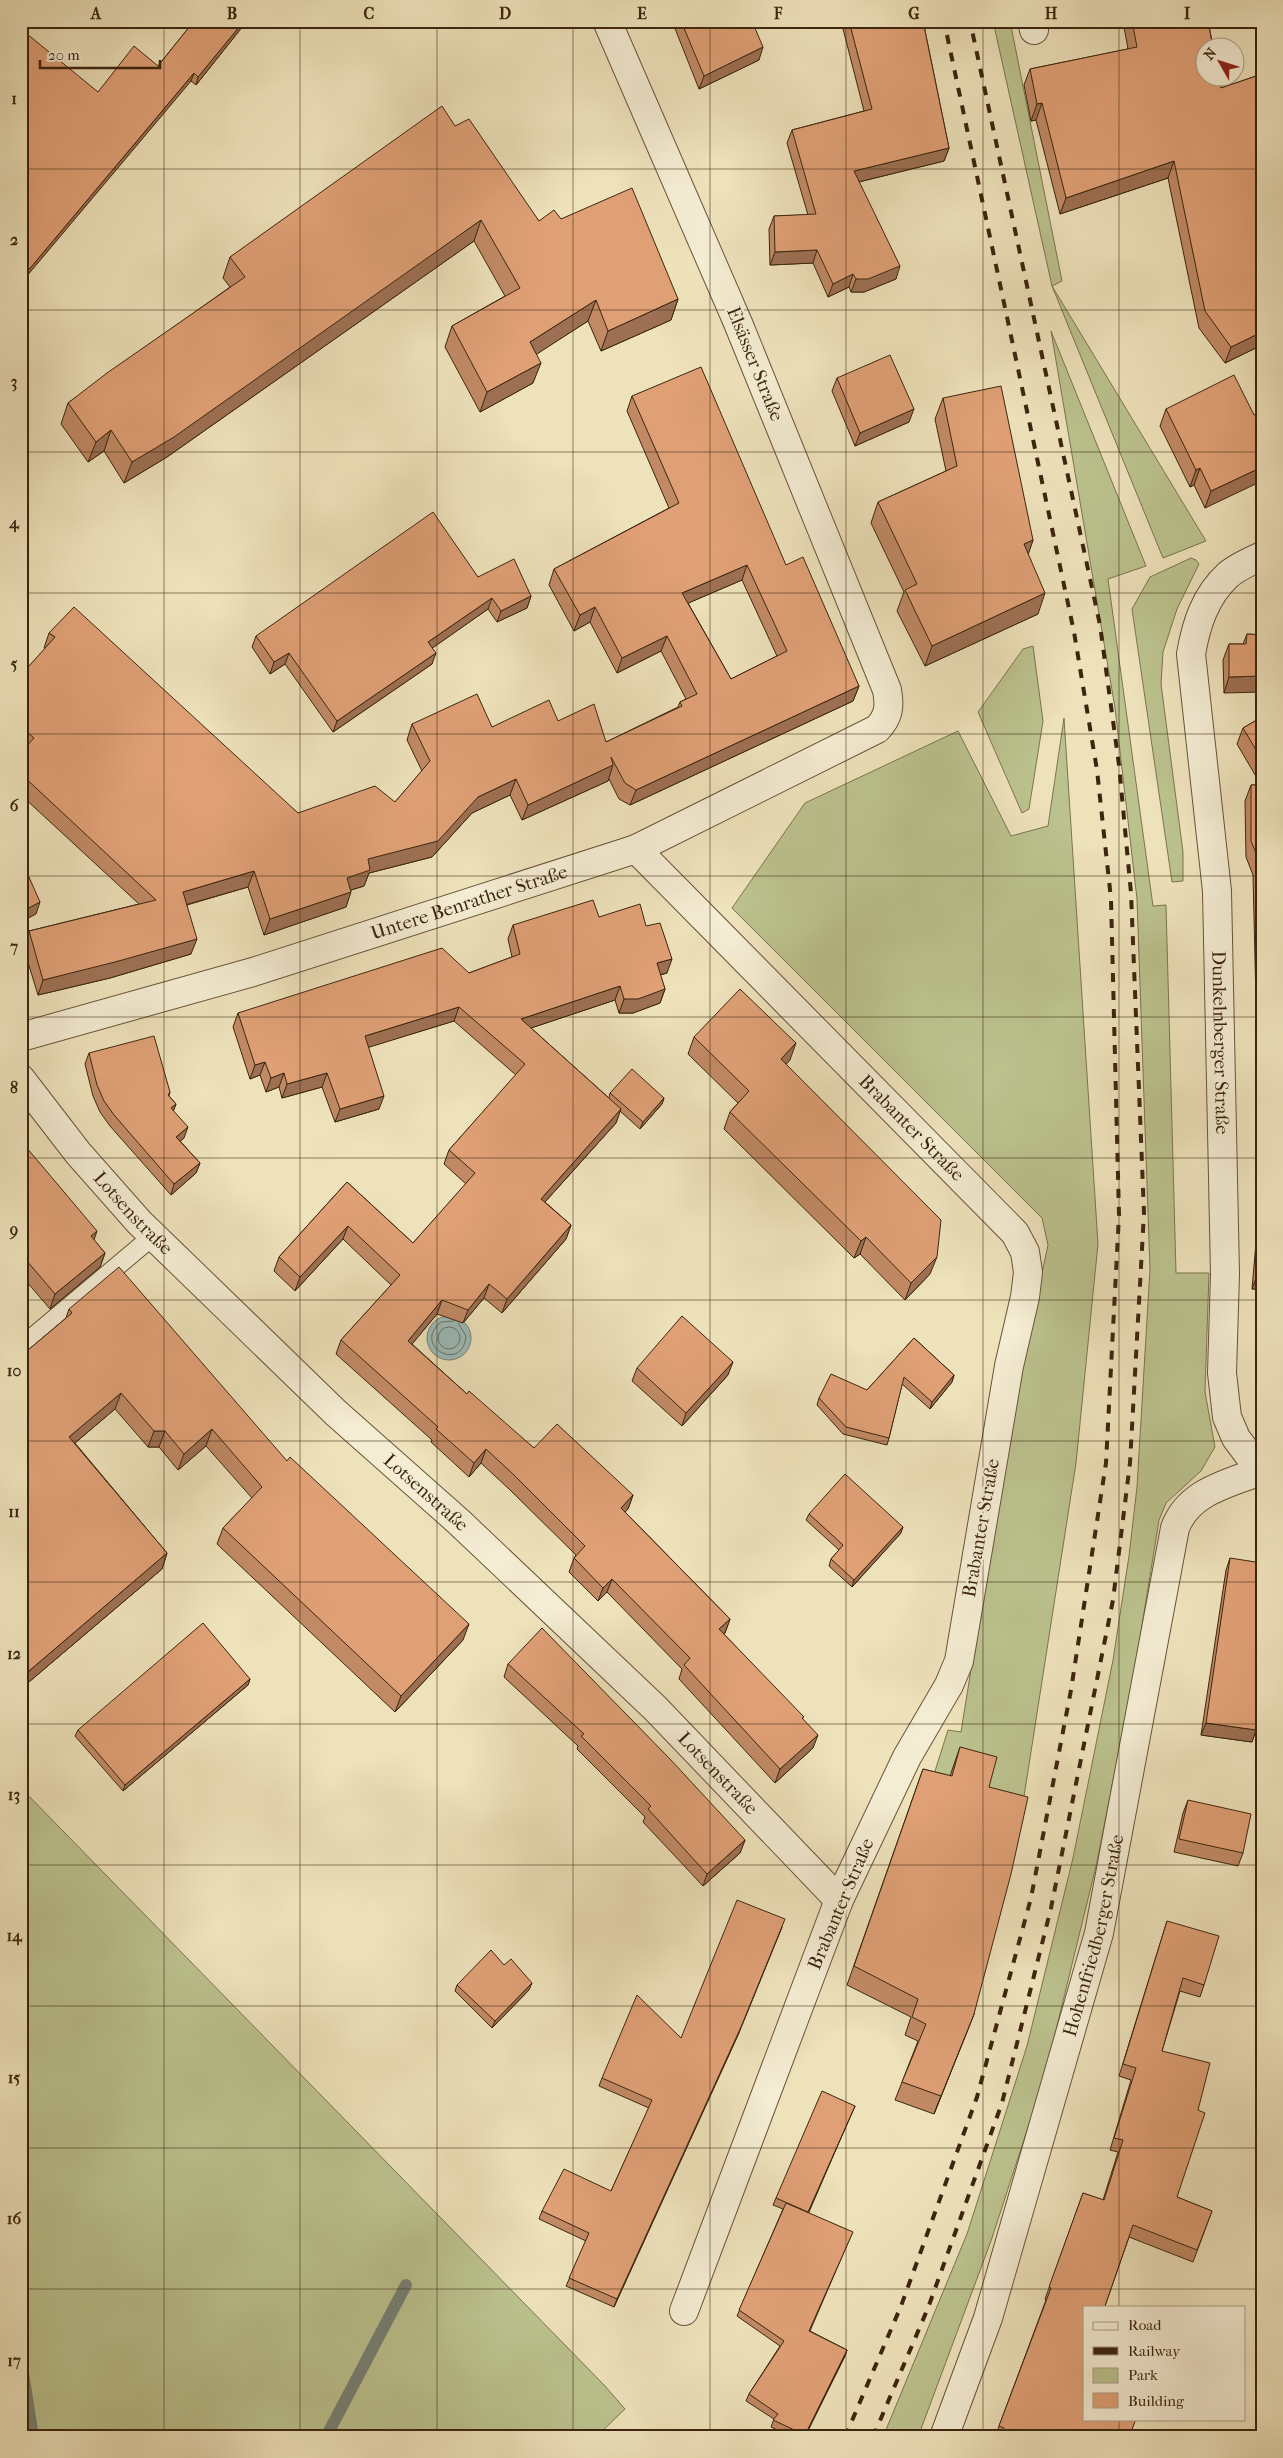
<svg xmlns="http://www.w3.org/2000/svg" width="1283" height="2458" viewBox="0 0 1283 2458" font-family="'IM FELL French Canon',serif">
	<style>
		.green { fill: #bbc28e; stroke: #7c744e }
		.water { fill: #9cbcb9; stroke: #768075 }
		.lines { fill: none; stroke-linecap: round; stroke-linejoin: round }
		.shore { stroke: #6c7064; stroke-width: 1 }
		.stream { stroke: #768075; stroke-width: 12 }
		.service-casing { stroke: #685439; stroke-width: 20 }
		.minor-casing { stroke: #685439; stroke-width: 30 }
		.service { stroke: #f4ecd3; stroke-width: 18 }
		.minor { stroke: #f4ecd3; stroke-width: 28 }
		.rail { stroke: #3c250e; stroke-width: 4; stroke-dasharray: 9 9; stroke-linecap: butt }
		.wall { fill: #c18a65; stroke: #3c250e; fill-rule: evenodd }
		.shaded-wall { fill: #9d7053; stroke: #3c250e }
		.building { fill: #e0a076; stroke: #3c250e; fill-rule: evenodd }
		.grid { fill: none; stroke: #3c250e; stroke-width: 1; stroke-opacity: 0.55 }
		.labels { text-anchor: middle; dominant-baseline: central; stroke-width: 4.5; stroke-linejoin: round; paint-order: stroke }
		.street-label { font-size: 19px; fill: #3c250e; stroke: #f4ecd3 }
		.neatline { fill: none; stroke: #3c250e; stroke-width: 2 }
		.grid-label { font-size: 16px; text-anchor: middle; font-weight: bold; fill: #3c250e }
	</style>
	<rect width="100%" height="100%" fill="#eee2bb"/>
	<filter id="stains"><feTurbulence type="fractalNoise" baseFrequency=".004" numOctaves="4"/><feColorMatrix values="0 0 0 0 .2 0 0 0 0 .09 0 0 0 0 .02 0 0 0 .5 -.17"/></filter>
	<radialGradient id="worn" r=".72"><stop offset=".6" stop-color="#630" stop-opacity="0"/><stop offset="1" stop-color="#630" stop-opacity=".3"/></radialGradient>
	<path class="green" d="M993,21h17l52,260 -10,5 154,255 -43,17 -111,-272z
		M1051,331l95,235 -38,13 45,327 13,-1 10,368h33l-4,119 10,55 -14,24 -35,32 -7,17 -24,149 -38,193 -52,213 -54,166 -73,196h-35l84,-203 60,-188 46,-188 40,-198 16,-104 8,-69 13,-218 -13,-370 -22,-191z
		M1191,558l5,2 3,4 -22,45 -14,43 -2,32 22,168v29l-11,1 -40,-273 18,-32z
		M1033,646l10,75 -14,88 -7,4 -44,-101 45,-63z
		M1064,718l34,526 -22,219 -55,353 -92,-26 19,-60 13,2 52,-325 35,-162 -6,-27 -310,-310 73,-105 153,-72 53,105 37,-10z
		M21,1788l584,598 20,23 -29,28h-575z"/>
	<path class="water" d="M427 1338a22 22 0 1 1 44 0a22 22 0 1 1-44 0Z"/>
	<g class="lines">
		<path class="shore" d="M454,1321l-13,1c-30,24 22,52 25,14l-8,-13
			M438 1338a11 11 0 1 1 22 0a11 11 0 1 1-22 0Z"/>
		<path class="stream" d="M21,2360l12,77
			M326,2437l80,-152"/>
		<g class="service-casing">
			<path id="service" d="M21,1347l132,-111"/>
		</g>
		<g class="minor-casing">
			<g id="minor">
				<path d="M1032,21l2,9"/>
				<path id="s1" d="M1262,556c-11,5 -25,11 -34,19 -23,21 -32,50 -37,79l26,237 8,383 -3,99 5,44 9,21 26,35"/>
				<path id="s2" d="M636,849l379,384 10,19 3,20 -3,25 -16,69 -50,295 -10,24 -42,72 -68,143 -155,411"/>
				<path id="s3" d="M21,1037l232,-65 383,-123 241,-120c12,-12 13,-23 10,-39l-149,-367 -131,-302"/>
				<path id="s4" d="M21,1079l57,74 61,69 197,191 123,109 196,186 184,192"/>
				<path id="s5" d="M944,2437l44,-119 111,-385 76,-405c14,-37 53,-44 85,-57"/>
			</g>
		</g>
		<use href="#service" class="service"/>
		<use href="#minor" class="minor"/>
		<path class="rail" d="M845,2437l56,-131 76,-209 54,-199 40,-208 35,-227 13,-248 -8,-316 -14,-129 -23,-138 -130,-611
			M873,2437l55,-129 74,-205 49,-195 62,-308 17,-137 14,-250 -13,-320 -12,-128 -19,-140 -130,-604"/>
	</g>
	<path class="wall" d="M194,21h53l-51,64 -5,-4 -93,11 60,-26z
		M672,21h80l7,39 -60,29z
		M841,21h82l26,127 -5,13 -85,21 37,97 -32,13h-13l-2,-5 -21,10 -15,-34 -43,2 -1,-36 5,-13 34,-1 -21,-72 5,-13 72,-19z
		M1123,21h85l13,67 41,-14v271l-37,18 -26,-35 -31,-150 -108,36 -24,-94 -5,1 -7,-36 6,-16 98,-20z
		M455,126l84,95 22,-2 117,80 -7,21 -70,31 -13,-30 -52,33 -3,29 -53,29 -35,-65 7,-21 53,-30 -31,-55 -307,216 -43,26 -20,-32 -16,11 -27,-38 7,-21 162,-116 -7,-9 7,-21z
		M837,378l72,44 -54,24 -23,-55z
		M632,396l154,169 73,121 -6,15 -223,104 -11,-6 -10,-20 -1,2 -86,39 -12,-25 -38,18 -40,44 -63,16 -5,13 -13,4 -5,17 -82,28 -16,-48 -61,18 4,49 -81,24 -72,17 -15,-49 6,-15 110,-27 -118,-109v-43l3,-2 -3,-3v-72l24,-26 -1,-1 5,-15 249,180 97,-11 27,-31 -15,-31 5,-16 80,3 66,-6 48,21 72,-35 2,-5 6,-3 -25,-48 -44,22 -27,-51 -16,9 -25,-46 5,-16 115,-61 -42,-97zM742,580l35,76 -46,23 -43,-76z
		M943,398l90,142 -5,14 10,60 -113,52 -28,-55 7,-19 -33,-69 7,-21 68,-31 -11,-52z
		M1166,409l88,6 -49,93 -11,-23 -4,2 -30,-61z
		M478,577l53,19 -4,12 -30,14 -9,-13 -56,39v16l-99,68 -48,-68 -15,10 -18,-27 4,-11z
		M1247,634l15,1 -38,58 -1,-33 6,-16h14z
		M1262,717v327h-5l-4,-169 -7,-18 -1,-56 6,-16h10l-24,-41 6,-16z
		M599,917l47,9 21,47 -7,2 5,14 -5,14 -27,10h-14l-4,-13 -84,28 78,70 1,-5 54,5 -2,6 -22,25 -20,-18 -4,12 -71,79 26,23 -5,14 -64,74 -18,-15 -21,25 -26,-9 -25,30 55,50 67,54 99,47 -5,14 -3,3 105,107 -5,14 -1,1 79,85 10,29 -38,35 -96,-104 3,-10 -75,-77 -9,9 -29,-29 5,-14 2,-3 -67,-66 -28,-26 -12,14 -38,-35 1,-2 -96,-86 5,-14 50,-55 -48,-46 -48,52 -21,-20 5,-14 68,-75 66,61 53,-59 -22,-20 5,-14 67,-75 -62,-54 -86,26 11,62 -44,13 -13,-35 -40,11 -3,-11 -13,5 -6,-17 -10,4 -17,-52 5,-14 231,-40 43,-16 -4,-18 5,-14z
		M694,1037l96,23 -4,4 144,210 -25,26 -45,-46 -6,4 -130,-129 6,-17 8,-9 -50,-49z
		M89,1053l81,39 -1,4 7,8 -3,7 11,27 -4,3 20,22 -4,10 -25,22 -61,-69 -10,-14 -7,-16 -8,-32z
		M21,1141l73,99 11,13 -5,14 -50,42 -29,-34z
		M1262,1219v70h-10l5,-58z
		M69,1309l218,152 176,179 -68,72 -178,-168 6,-16 29,-30 -46,-52 -28,24 -19,-23h-11l-33,-38 -40,34 92,110 -5,16 -139,118 -2,-2v-329l45,-38z
		M914,1338l40,37 -2,7 -22,27 -28,-25 -13,54 -2,7 -44,-11 -26,-29 2,-7 48,-8z
		M637,1368l91,7 -46,51 -50,-45z
		M809,1514l92,19 -49,54 -23,-21 2,-7 8,-9 -33,-30z
		M1230,1558l26,172 -4,12 -51,-7 25,-165z
		M508,1664l237,176 -5,13 -37,33 -60,-64 2,-5 -68,-68 1,-3 -74,-69z
		M250,1679l-2,6 -125,106 -48,-55 3,-6z
		M960,1747l29,40 -15,227 -40,100 -39,-14 23,-59 -13,-6 6,-18 -64,-32 76,-216 27,7z
		M1188,1800l55,53 -5,13 -64,-14 9,-39z
		M1167,1921l37,64 -4,12 -20,-6 -18,60 15,146 35,14 -19,51 -64,-25 -24,69 24,131h-134l51,-137 -1,-1 38,-106 20,7 15,-48 -8,-2 21,-70 -12,-4z
		M782,1927l-44,108 -124,272 -48,-21 20,-45 -47,-22 3,-8 69,-20 38,-83 -50,-22 3,-8 79,-40z
		M504,1965l25,25 -37,38 -37,-37 2,-6z
		M855,2106l-47,107 42,25 -40,93 37,19 -2,6 -40,81h-13l-21,-10 3,-8 -28,-18 3,-7 31,-48 -43,-30 46,-107 -10,-4 3,-7z"/>
	<path class="shaded-wall" d="M244,21h3l-51,64 2,-8z
		M763,47l-4,13 -60,29 5,-13z
		M194,73l-3,8 -170,202v-4z
		M1042,103l-6,17 -5,1 6,-17z
		M1262,109v15l-3,-14z
		M949,148l-5,13 -94,23 4,-13z
		M1174,161l-6,17 -108,36 6,-16z
		M481,220l-7,21 -307,216 -43,26 8,-21z
		M817,250l-4,13 -43,2 5,-13z
		M900,266l-4,13 -32,13h-13l5,-13z
		M853,274l-4,13 -21,10 5,-13z
		M678,299l-7,21 -70,31 7,-20z
		M596,300l-8,21 -65,42 7,-21z
		M1262,332v13l-37,18 6,-16z
		M541,363l-8,20 -53,29 7,-20z
		M914,409l-5,13 -54,24 5,-13z
		M111,430l-7,21 -16,11 8,-20z
		M1262,467v14l-57,27 6,-17z
		M1200,468l-6,17 -4,2 6,-17z
		M1033,540l-7,21 -2,-17z
		M747,565l-5,15 -65,28 5,-15z
		M1045,593l-7,21 -113,52 7,-20z
		M531,596l-4,12 -30,14 4,-11z
		M492,598l-4,11 -64,45 4,-12z
		M595,607l-5,15 -16,9 6,-16z
		M667,636l-6,15 -44,22 5,-15z
		M289,653l-4,11 -15,10 4,-12z
		M436,653l-4,11 -99,68 4,-11z
		M1262,676v16l-38,1 5,-16z
		M859,686l-6,15 -223,104 6,-15z
		M613,765l-5,16 -86,39 6,-15z
		M516,779l-6,16 -38,18 -40,44 -63,16 -5,13 -23,7 6,-15 21,-19 110,-62z
		M254,871l-6,16 -70,20 5,-15z
		M351,892l-5,15 -82,28 6,-16z
		M40,902l-4,12 -15,8v-10z
		M197,939l-6,15 -81,24 -72,17 5,-15z
		M672,959l-5,14 -15,4 5,-14z
		M620,986l-5,14 -99,33 5,-14z
		M665,989l-5,14 -27,10h-14l5,-14z
		M459,1007l-5,14 -94,29 5,-14z
		M1262,1031v13h-5z
		M796,1043l-6,17 -15,17 6,-18z
		M265,1062l-5,13 -10,4 5,-14z
		M284,1073l-5,14 -13,5 5,-14z
		M327,1073l-5,14 -40,11 5,-14z
		M384,1096l-5,13 -44,13 5,-13z
		M664,1098l-2,6 -22,25 3,-7z
		M176,1104l-4,11 -1,-7z
		M621,1109l-5,14 -80,89 5,-13z
		M188,1127l-4,11 -12,9 4,-10z
		M200,1163l-4,10 -25,22 3,-11z
		M571,1225l-5,14 -64,74 5,-14z
		M348,1226l-5,13 -48,52 5,-14z
		M97,1231l-5,15 -1,-10z
		M866,1237l-6,17 -6,4 7,-17z
		M105,1253l-5,14 -50,42 5,-15z
		M937,1257l-7,17 -25,26 6,-17z
		M1258,1273h4v16h-10z
		M489,1284l-5,14 -21,25 5,-13z
		M442,1300l-5,14 -34,41 5,-14z
		M733,1362l-5,13 -46,51 4,-13z
		M954,1375l-2,7 -22,27 2,-7z
		M121,1393l-6,16 -52,44 6,-16z
		M212,1429l-6,17 -28,24 6,-16z
		M154,1431h11l-6,16h-11z
		M486,1449l-5,14 -12,14 5,-14z
		M633,1495l-5,14 -12,13 5,-14z
		M903,1527l-2,6 -49,54 2,-7z
		M167,1553l-5,16 -139,118 6,-16z
		M612,1579l-5,13 -9,9 5,-13z
		M730,1619l-5,14 -11,10 5,-14z
		M469,1624l-6,16 -68,72 6,-16z
		M250,1679l-2,6 -125,106 2,-6z
		M1206,1723l50,7 -4,12 -51,-7z
		M818,1735l-5,13 -38,35 5,-14z
		M745,1840l-5,13 -37,33 4,-12z
		M782,1927l-44,108 -124,272 3,-8z
		M532,1983l-3,7 -37,38 3,-7z
		M974,2014l-7,18 -33,82 7,-18z
		M855,2106l-3,6 -46,107 2,-7z
		M847,2350l-2,6 -41,81 1,-2z"/>
	<path class="building" d="M194,21h50l-46,56 -4,-4 -173,206v-250l77,63 36,-46 24,20z
		M681,21h71l11,26 -59,29z
		M849,21h74l26,127 -95,23 46,95 -32,13h-12l-3,-5 -20,10 -16,-34 -42,2 -1,-36 42,-2 -24,-84 80,-21z
		M1132,21h76l5,27h-7v30h13l2,10 41,-14v35l-3,1 3,12v210l-31,15 -26,-36 -31,-150 -108,37 -24,-95 -5,1 -7,-35 107,-22z
		M442,106l13,20 14,-7 70,102 15,-11 7,9 71,-31 46,111 -70,32 -12,-31 -66,42 11,21 -54,29 -35,-66 68,-38 -39,-68 -307,217 -42,25 -21,-32 -15,12 -28,-39 39,-30 138,-96 -15,-20z
		M890,355l24,54 -54,24 -23,-55z
		M701,367l85,198 17,-8 56,129 -223,104 -11,-7 -14,-26 2,8 -85,40 -12,-26 -38,18 -40,44 -70,18 2,11 -23,8 4,14 -81,27 -16,-48 -71,21 14,47 -82,23 -72,18 -14,-49 127,-31 -135,-126v-22l13,-14 -13,-11v-52l34,-38 -6,-4 25,-26 224,206 77,-27 20,16 35,-41 -18,-37 65,-30 15,33 57,-27 9,21 36,-17 12,38 76,-36 -2,-4 17,-8 -30,-58 -45,22 -27,-51 -15,8 -26,-46 125,-66 -47,-107zM747,565l40,86 -56,28 -49,-86z
		M1234,375l20,40 8,-3v55l-51,24 -11,-23 -4,2 -30,-61z
		M1001,386l32,154 -9,4 21,49 -113,53 -27,-56 12,-6 -39,-82 79,-36 -14,-68z
		M433,512l45,65 36,-18 17,37 -30,15 -9,-13 -64,44 8,11 -99,68 -48,-68 -15,9 -18,-26z
		M1247,634l15,1v41l-33,1v-33h17z
		M1262,717v43l-19,-32z
		M1251,785h11v196l-3,-121 -8,-19z
		M21,859l19,43 -19,10z
		M593,900l6,17 41,-13 6,22 14,-3 12,36 -15,4 8,26 -27,10h-14l-4,-13 -99,33 100,90 -80,90 30,26 -64,74 -18,-15 -21,26 -26,-10 -34,41 59,53 2,-3 65,57 23,-24 76,71 -12,13 109,111 -11,10 85,88 -2,1 16,17 -38,34 -96,-104 6,-7 -78,-79 -9,9 -29,-30 11,-12 -71,-71 -28,-26 -12,14 -38,-34 2,-2 -97,-87 59,-65 -52,-49 -48,51 -21,-20 68,-75 66,61 62,-70 -26,-23 76,-86 -66,-57 -94,29 19,60 -44,13 -13,-36 -40,11 -3,-11 -13,5 -6,-16 -10,3 -17,-52 204,-65 27,25 51,-19 -7,-29z
		M740,989l56,54 -15,16 160,161 -4,37 -26,26 -45,-46 -5,4 -131,-129 19,-21 -55,-54z
		M154,1036l16,56 -2,3 8,9 -5,4 17,19 -12,10 24,26 -26,21 -60,-69 -10,-14 -7,-16 -8,-32z
		M632,1069l32,29 -21,24 -33,-29z
		M21,1141l76,90 -6,5 14,17 -50,41 -34,-40z
		M1262,1230v43h-4z
		M119,1267l168,194 3,-4 179,167 -68,72 -178,-168 39,-41 -50,-58 -28,25 -19,-23h-11l-33,-38 -52,44 98,116 -138,118 -8,-10v-305l51,-43 -3,-4z
		M682,1316l51,46 -47,51 -49,-45z
		M914,1338l40,37 -22,27 -28,-25 -15,61 -43,-11 -27,-29 12,-24 36,16z
		M845,1474l58,53 -49,53 -23,-21 12,-14 -34,-31z
		M1230,1558l32,5v129l-6,38 -50,-7z
		M203,1623l47,56 -125,106 -47,-55z
		M542,1628l128,131 75,81 -38,34 -59,-65 3,-3 -70,-70 3,-2 -76,-70z
		M960,1747l37,10 -8,30 39,10 -17,77 -37,140 -33,82 -39,-14 24,-58 -14,-7 6,-18 -64,-33 69,-197 29,7z
		M1188,1800l63,14 -8,39 -64,-14z
		M737,1900l48,19 -44,108 -124,272 -48,-21 20,-45 -47,-22 22,-42 47,22 41,-91 -50,-22 35,-83 44,43z
		M1167,1921l52,15 -15,49 -21,-7 -21,73 48,12 -12,47 7,3 -28,84 35,14 -15,39 -64,-25 -28,81 2,1h-23v112h52l-7,18h-128l3,-9 -5,-2 52,-138 -2,-1 34,-94 21,7 19,-60 -9,-2 22,-70 -13,-4z
		M491,1950l13,15 7,-6 21,24 -37,38 -38,-36z
		M822,2091l33,15 -47,106 -32,-14z
		M786,2203l67,29 -44,99 38,19 -42,85 -32,-15 5,-6 -29,-20 35,-53 -45,-31z"/>
	<path class="grid" d="M164,21v2416M300,21v2416M437,21v2416M573,21v2416M710,21v2416M846,21v2416M983,21v2416M1119,21v2286M21,169h1241M21,310h1241M21,452h1241M21,593h1241M21,734h1241M21,876h1241M21,1017h1241M21,1158h1241M21,1300h1241M21,1441h1241M21,1582h1241M21,1724h1241M21,1865h1241M21,2006h1241M21,2148h1241M21,2289h1241M1119,2419v18"/>
	<g class="labels">
		<g class="street-label">
			<text transform="translate(755 364) rotate(68)">Elsässer Straße</text>
			<text stroke="none"><textPath href="#s3" startOffset="468">Untere Benrather Straße</textPath></text>
			<text stroke="none"><textPath href="#s1" startOffset="518">Dunkelnberger Straße</textPath></text>
			<text stroke="none"><textPath href="#s2" startOffset="392">Brabanter Straße</textPath></text>
			<text stroke="none"><textPath href="#s4" startOffset="175">Lotsenstraße</textPath></text>
			<text stroke="none"><textPath href="#s4" startOffset="580">Lotsenstraße</textPath></text>
			<text transform="translate(981 1528) rotate(-80)">Brabanter Straße</text>
			<text stroke="none"><textPath href="#s4" startOffset="985">Lotsenstraße</textPath></text>
			<text transform="translate(841 1904) rotate(-67)">Brabanter Straße</text>
			<text stroke="none"><textPath href="#s5" startOffset="524">Hohenfriedberger Straße</textPath></text>
		</g>
	</g>
	<rect width="1283" height="2458" fill="none" stroke="#eee2bb" stroke-width="55"/>
	<rect x="1083" y="2306" width="162" height="115" fill="#f4ecd3" stroke="#aa9c84"/>
	<rect x="1093" y="2322" width="25" height="8" fill="#f4ecd3" stroke="#aa9c84"/>
	<text x="1128" y="2330" font-size="15" fill="#3c250e">Road</text>
	<rect x="1093" y="2347" width="25" height="8" fill="#3c250e" stroke="#aa9c84"/>
	<text x="1128" y="2356" font-size="15" fill="#3c250e">Railway</text>
	<rect x="1093" y="2368" width="25" height="15" fill="#bbc28e" stroke="#aa9c84"/>
	<text x="1128" y="2380" font-size="15" fill="#3c250e">Park</text>
	<rect x="1093" y="2393" width="25" height="15" fill="#e0a076" stroke="#aa9c84"/>
	<text x="1128" y="2406" font-size="15" fill="#3c250e">Building</text>
	<g transform="translate(1220 62) rotate(309)"><circle r="24" fill="#f4ecd3" stroke="#aa9c84"/>
	<path d="M0-4L9 19L0 12L-9 19Z" fill="#8f2418"/>
	<text y="-8" font-size="14" font-weight="bold" text-anchor="middle" fill="#3c250e">N</text>
	</g>
	<path d="M40 60v8h120v-8" fill="none" stroke="#3c250e" stroke-width="2.5"/>
	<text x="48" y="60" font-size="15" fill="#3c250e" stroke="#f4ecd3" stroke-width="4" paint-order="stroke">20 m</text>
	<rect x="28" y="28" width="1228" height="2402" class="neatline"/>
	<g class="grid-label">
		<text x="96" y="19">A</text>
		<text x="232" y="19">B</text>
		<text x="369" y="19">C</text>
		<text x="505" y="19">D</text>
		<text x="642" y="19">E</text>
		<text x="778" y="19">F</text>
		<text x="914" y="19">G</text>
		<text x="1051" y="19">H</text>
		<text x="1187" y="19">I</text>
		<text x="14" y="104">1</text>
		<text x="14" y="245">2</text>
		<text x="14" y="387">3</text>
		<text x="14" y="528">4</text>
		<text x="14" y="669">5</text>
		<text x="14" y="811">6</text>
		<text x="14" y="952">7</text>
		<text x="14" y="1093">8</text>
		<text x="14" y="1235">9</text>
		<text x="14" y="1376">10</text>
		<text x="14" y="1517">11</text>
		<text x="14" y="1659">12</text>
		<text x="14" y="1800">13</text>
		<text x="14" y="1941">14</text>
		<text x="14" y="2083">15</text>
		<text x="14" y="2224">16</text>
		<text x="14" y="2366">17</text>
	</g>
	<rect width="100%" height="100%" filter="url(#stains)"/>
	<rect width="100%" height="100%" fill="url(#worn)"/>
</svg>
